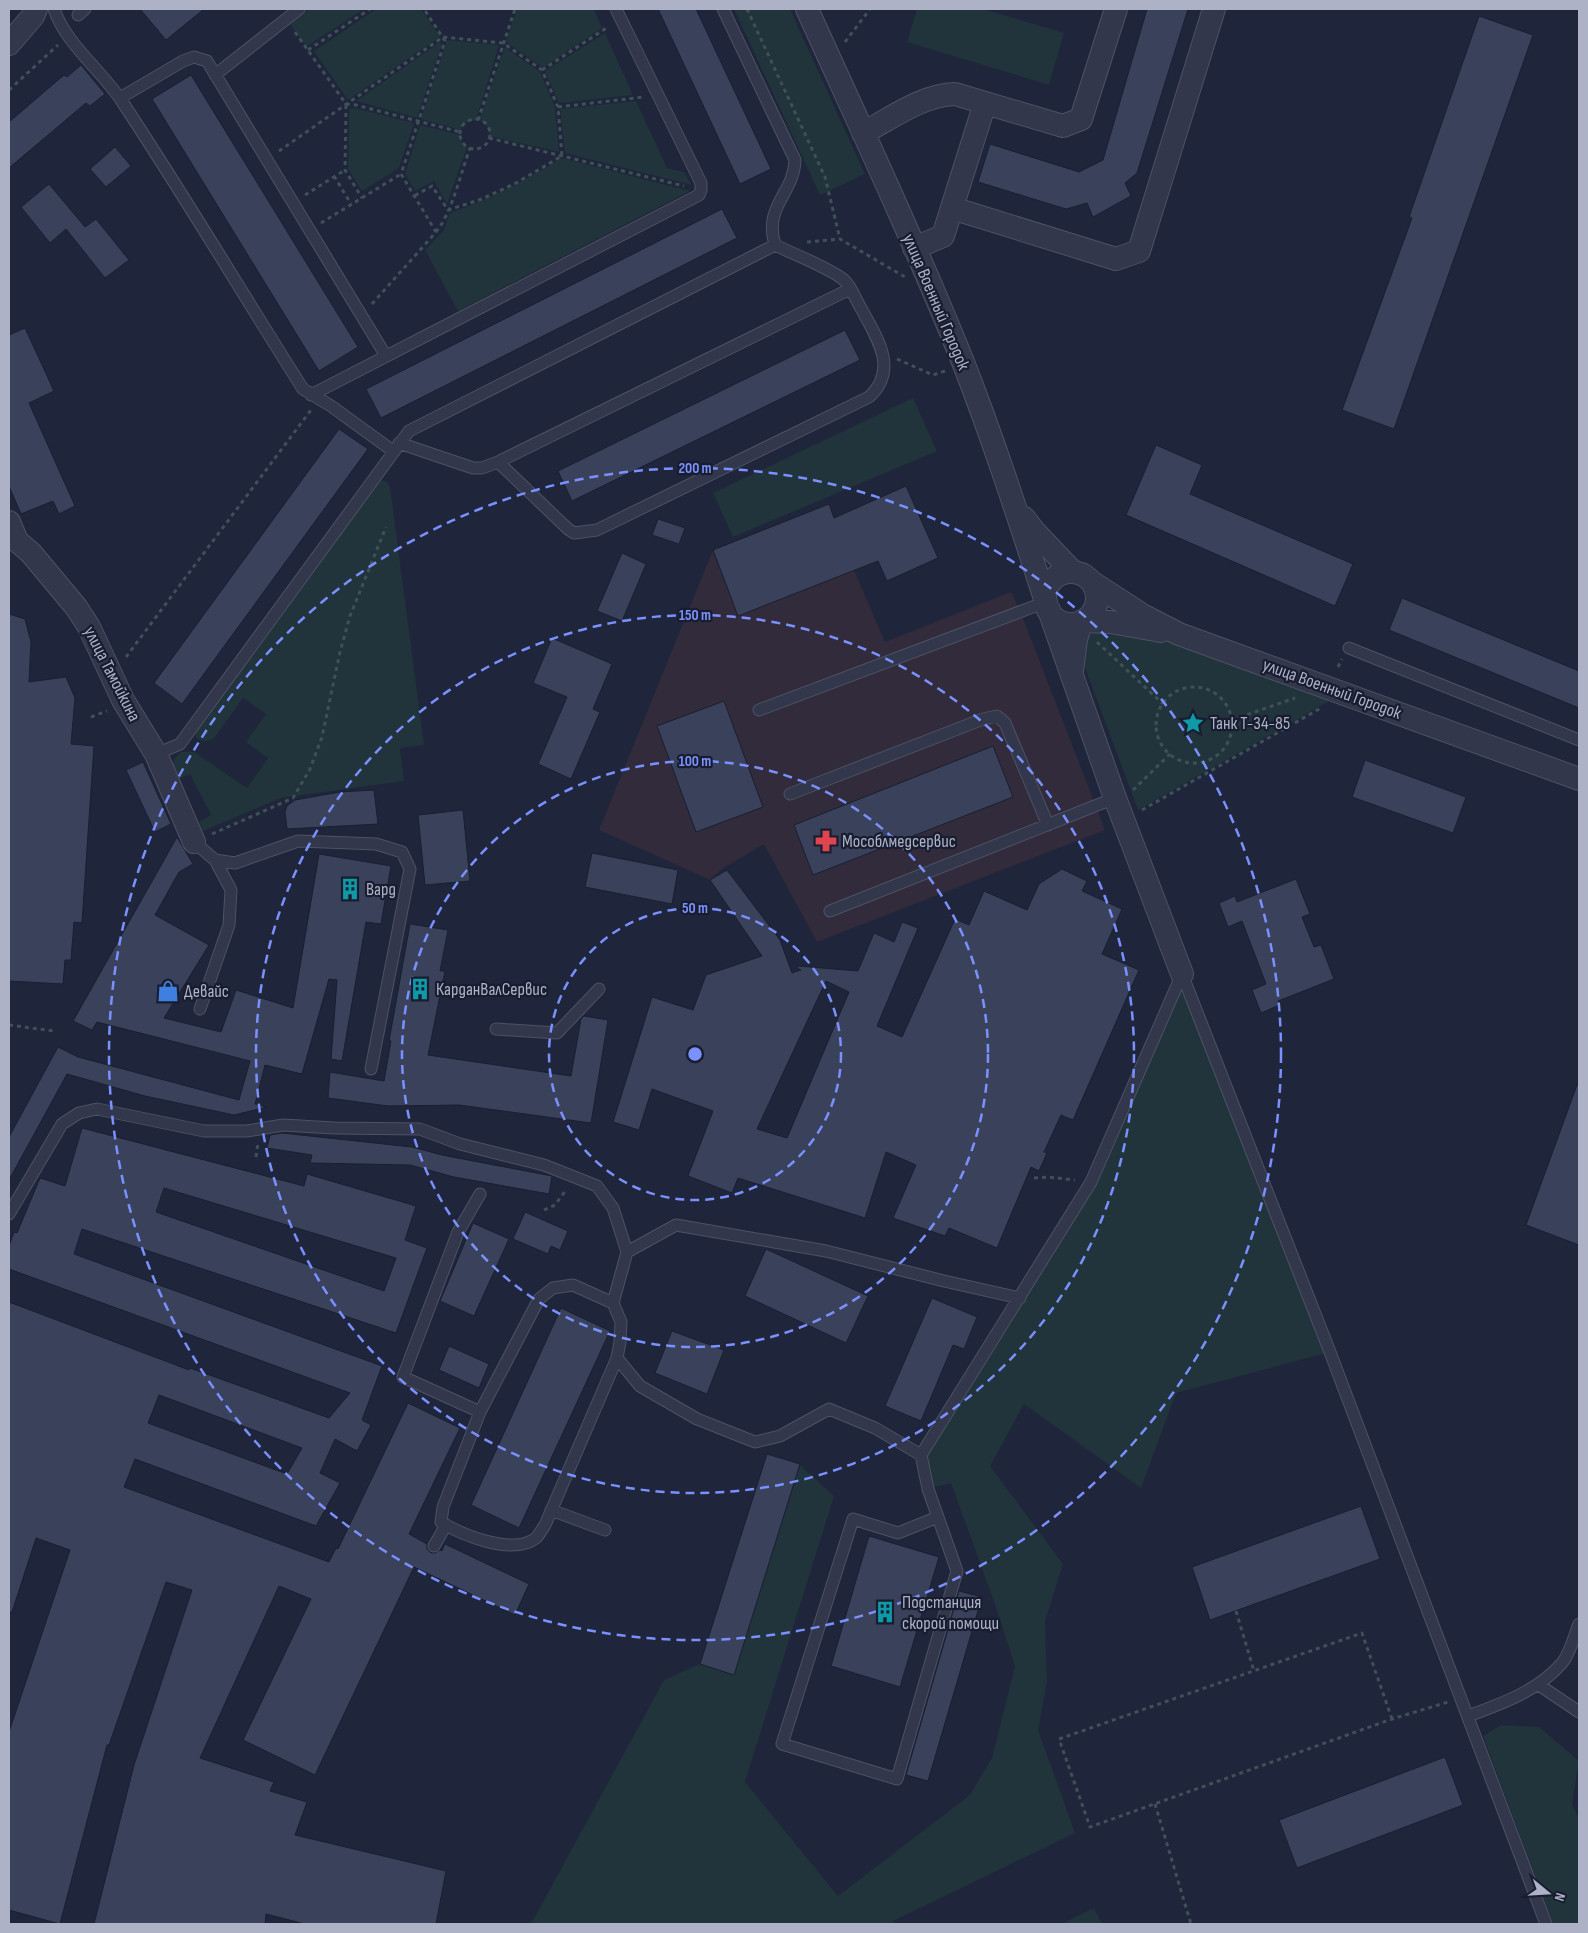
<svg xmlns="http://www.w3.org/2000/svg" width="1588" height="1933" viewBox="0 0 1588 1933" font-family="'Sofia Sans Condensed',sans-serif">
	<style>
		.medical { fill: #312b3b }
		.green { fill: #21333b }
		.building { fill: #3a415b; stroke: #1a1f31; fill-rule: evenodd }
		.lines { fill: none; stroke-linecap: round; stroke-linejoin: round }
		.lane-casing { stroke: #4d5265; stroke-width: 13 }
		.street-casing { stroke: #4d5265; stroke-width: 24 }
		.path { stroke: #3f5059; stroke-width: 3; stroke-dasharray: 4 4; stroke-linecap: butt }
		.lane { stroke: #33374b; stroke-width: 11 }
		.street { stroke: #33374b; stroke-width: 22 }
		.ring { fill: none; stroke: #7a91ff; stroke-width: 2.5; stroke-dasharray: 9 6 }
		.labels { text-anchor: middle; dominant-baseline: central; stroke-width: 4.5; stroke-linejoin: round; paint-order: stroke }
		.street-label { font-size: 18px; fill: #adb2c7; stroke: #181d2f }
		.poi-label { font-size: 18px; fill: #adb2c7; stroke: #181d2f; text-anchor: start }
		.centre { fill: #7a91ff; stroke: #181d2f; stroke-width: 2.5 }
		.ring-label { font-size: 15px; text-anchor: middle; font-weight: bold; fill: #7a91ff; stroke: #181d2f; stroke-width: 4.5; stroke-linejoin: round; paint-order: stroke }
	</style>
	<rect width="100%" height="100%" fill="#1f253a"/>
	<path class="medical" d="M829,504l25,66 31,72 126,-50 10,21 84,217 -288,112 -53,-98 -42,25 -12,11 -111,-50 114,-280z"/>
	<path class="green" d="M308,9h56l-58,38 -16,-23z
		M376,9h45l19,28 -92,63 -34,-49z
		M517,9h77l8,19 -59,40 -37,-26z
		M734,9h56l75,165 -45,21z
		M917,9h66l81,24 -15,52 -142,-43z
		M605,33l28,62 -74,8 -14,-32z
		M447,40l52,5 -23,75 -10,3 -5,7 -40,-11z
		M440,42l2,2 -25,74 -61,-17z
		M505,47l35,25 15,35 4,45 -69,-16 -2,-9 -9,-7z
		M636,101l31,67 17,4 8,13 -127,-32 -5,-44z
		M355,108l59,15 -15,45 -37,23 -14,-22 1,-60z
		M420,125l40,10 2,7 5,5 -20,57 -13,-23 -19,10 -10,-17z
		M562,158l128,33 -232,120 -33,-61 19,-20 6,-17c40,-14 76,-33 112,-55z
		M913,398l24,53 -204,86 -20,-44z
		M381,480l6,2 3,5 34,258 -24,3 4,33 -123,17 -78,33 -4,-9 12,-7 -21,-41 -13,6 -5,-16 3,-6 6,-6h13l53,36 21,-30 -22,-16 20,-28 -23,-16 -28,39c-7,5 -11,5 -19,1l-1,-7z
		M1117,627l85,22 131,50 -195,111 -57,-153c6,-26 12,-25 36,-30z
		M1182,974l148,378 -154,41 -35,95 -117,-84 -34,62 73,98 -18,57 2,61 -9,48 37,103 -182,88 1,3h-363l133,-244 36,-16 34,10 66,-209 34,31 -89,286 93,114 132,-101 22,-37 23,-92 -20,-62 -44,-121 -23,6 -7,-34 170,-273z
		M1501,1725l38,2 40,34 -7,43 7,15v105h-26l-70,-188z
		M1094,1908l8,16h-41z"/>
	<path class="building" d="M140,9h64l-38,31z
		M658,9h38l75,160 -31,15z
		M1147,9h41l-51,164 -12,10 6,13 -38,21 -6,-14 -21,6 -88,-27 12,-38 89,28 24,-12z
		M1479,16l54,19 -139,394 -52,-19 70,-192 -3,-1z
		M81,65l24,29 -15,12 -4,-3 -77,65v-46l55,-47 3,2z
		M191,75l167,272 -39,24 -167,-272z
		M115,147l16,19 -25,21 -16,-18z
		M49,184l36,43 11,-8 33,41 -24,18 -39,-49 -16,14 -29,-36z
		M722,209l15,29 -356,180 -15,-29z
		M25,328l29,63 -25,12 46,103 -16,8 -6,-13 -32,13 -12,-28v-151z
		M845,330l15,30 -288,141 -14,-30z
		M339,429l29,20 -186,255 -28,-21z
		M1156,445l46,20 -12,29 163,70 -18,42 -209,-91z
		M906,486l32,72 -51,23 -9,-20 -140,55 -25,-66 116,-46 5,14z
		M658,519l27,9 -6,16 -27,-9z
		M622,553l24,11 -24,57 -25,-10z
		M1402,598l177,73v37l-190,-78z
		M9,614l16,5 6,23 -2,40 37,-5 9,21 -4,46 23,2 -12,177 -8,-1 -3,38h-6l-2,24 -54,-3z
		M552,638l60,26 -19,45 7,3 -29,67 -33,-15 29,-67 -34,-14z
		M724,701l39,106 -67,25 -39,-106z
		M993,746l20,51 -200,78 -19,-50z
		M1365,760l101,37 -13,36 -101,-36z
		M143,762l28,62 -16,8 -29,-62z
		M374,790l4,34 -91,5 -2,-17 2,-6 8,-6 45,-8z
		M463,810l7,71 -45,4 -7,-70z
		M177,837l16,27 -14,8 -24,43 54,30 -45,73 57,14 15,-42 57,18 26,-154 72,12 -10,58 -15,-2 -24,139 -11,-2 6,-79 -8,-1 -27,95 -37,-9 -10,39 12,3 -33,8 -89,-19 -78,-22 -58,106v-43l49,-90 20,10 161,43 11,-39 -153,-39 -5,8 -19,-9z
		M592,853l86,17 -6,34 -87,-17z
		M1062,869l25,12 -5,10 40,18 -20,45 37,16 -66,150 -12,-5 -17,37 3,1 -8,18 -8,-4 -34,81 -48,-20 -4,8 -52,-18 23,-53 -30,-13 -21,66 -127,-40 -6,15 -44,-17 25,-65 -61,-22 -13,41 -26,-8 39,-125 41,13 13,-35 56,-19 -52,-76 17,-10 53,70 12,33 9,-3 -4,-2 1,-2 60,5 16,-38 20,9 8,-20 16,6 -41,98 25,11 53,-118 14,6 15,-34 43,19 12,-26zM826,981l23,11 -62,146 -30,-9z
		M1296,879l14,35 -8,3 12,30 7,-2 13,34 -56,22 2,4 -19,8 -9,-23 14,-6 -24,-63 -14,6 -9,-24 16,-7 2,6z
		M410,924l38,6 -8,41h5l-17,84 143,21 10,-57 3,-3 24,4 -17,103 -132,-18 -71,1 -60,-8 2,-26 54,9 7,-40h-2z
		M1577,1085h2v160l-53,-20z
		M82,1128l222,58 3,-12 109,32 -11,34 22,8 -31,85 -314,-104 -8,25 308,112 -20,54 9,5 -14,26 -22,-12 -15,34 20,10 -24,43 -181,-67 -11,28 205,75 7,-14 2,1 70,-146 52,25 -51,106 18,10v5l4,4h4l5,-3 2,1 3,-7 84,40 -14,31 -101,-48 -99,208 -72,-35 68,-141 -32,-13 -79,172 74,24 -4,9 37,11 -12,33 151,36 -10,53h-131l-39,-10 -1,10h-171l40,-159 58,-175 -26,-8 -57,163h-2l-47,179 -51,-14v-178l61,-182 -34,-12 -24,74h-3v-310l180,68 1,-2 139,50 21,-25 -341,-124v-23l5,-14 3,1 23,-55 25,8zM164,1188l232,70 -12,33 -228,-79zM159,1395l143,53 -15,26 -139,-51z
		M282,1133l130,14 30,8 110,21 -3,18 -95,-17 -44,-12 -100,-2 2,-8 -45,-7 3,-13z
		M525,1212l43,19 -8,19 -9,-4 -3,8 -35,-15z
		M473,1223l36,16 -35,77 -34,-15z
		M766,1249l102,47 -22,47 -101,-47z
		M932,1298l45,19 -13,32 -11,-4 -32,76 -36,-15z
		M561,1308l49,23 -91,197 -48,-23z
		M672,1331l52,19 -17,44 -52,-21z
		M449,1346l40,18 -10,24 -40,-18z
		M767,1454l33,10 -66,211 -34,-11z
		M1361,1506l19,53 -170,61 -18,-53z
		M869,1536l70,21 -39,130 -69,-21z
		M959,1591l23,6 -54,184 -22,-6z
		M1445,1757l18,48 -166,63 -18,-48z"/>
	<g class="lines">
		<g class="lane-casing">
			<path id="lane" d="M54,9c12,35 46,60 67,91 63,95 121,193 182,289l28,17 62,45
				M78,15l7,-6
				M215,75l84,-66
				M120,98l63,-37 11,-4 13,4 179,295
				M311,395l388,-200 2,-5v-7l-85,-174
				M399,443l74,25h9l16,-6 352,-173
				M498,462l70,67 6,4 23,-3 272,-133c30,-27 8,-59 -7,-87 -6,-9 -10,-23 -18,-30 -14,-12 -51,-26 -69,-35 -12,-39 19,-51 20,-85l-72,-151
				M1349,648l230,92
				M759,710l287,-108
				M156,754l24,-10 229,-313 366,-186
				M790,794l193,-75 14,-3 8,7 43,102
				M194,842l21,18 20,3 63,-22 78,3 26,8 8,17 -39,200
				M830,911l285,-113
				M1182,974l148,378 216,572
				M200,1009l29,-84 2,-35 -16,-30
				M496,1029l61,4 42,-44
				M480,1194l-22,38 -55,145 77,35 59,-113 14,-11 20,-3 40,18
				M9,1214l53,-90 17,-11 18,-4 107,22h43l36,-6 51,3 86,1 40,15 84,21 53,21 16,22 14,44 -14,51 8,19 -1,20 -3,16 -72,167c-3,4 -6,10 -9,13 -23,18 -74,-3 -95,-16l2,-15 37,-95
				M627,1252l49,-27 150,26 118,30 76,17
				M617,1358l23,28 57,33 58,23 25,-6 49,-27 46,19 46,27 170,-273 91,-208
				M921,1455l7,34 29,82 -60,208 -115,-35 71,-225 45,14 40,-16
				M551,1510l54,20
				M434,1546l12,-21
				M1539,1685l40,27
				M1468,1716c33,-12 70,-25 94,-53 8,-9 12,-27 17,-39"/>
		</g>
		<g class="street-casing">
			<path id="street" d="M807,9c53,117 108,234 156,353 31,79 57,160 83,240
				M9,44l24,-28 3,-7
				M863,133c29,-15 59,-38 92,-39l108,32 18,-7 35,-110
				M952,208l164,51 23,-8 75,-242
				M914,248l29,-12 42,-133
				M1024,518l10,13 38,40
				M9,522l8,19 14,12 45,54 13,20 34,73 33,54 38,88
				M1045 598a26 26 0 1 1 52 0a26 26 0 1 1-52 0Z
				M1093,583l51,33 35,18 400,145
				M1049,610l66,188 67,176
				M1072,671l4,-32 6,-18 29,1 50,9"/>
		</g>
		<path class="path" d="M747,9l78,168 15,62
			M295,32l51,72 10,1 104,27
			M845,42l25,-33
			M308,50l62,-41
			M542,70l66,-43
			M9,90l49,-45
			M346,105l-1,65 17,28
			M558,107l86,-10
			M460 134a15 15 0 1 1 30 0a15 15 0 1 1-30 0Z
			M478,120l37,-111
			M489,138l195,48
			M279,151l164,-114 60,6 39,27 16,37 4,49 -46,27 -34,16 -34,11 -16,-24 -18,10
			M334,176l17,28
			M305,195l40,-25
			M321,223l80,-49
			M436,232c16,-19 25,-60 34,-84
			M807,242l33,-3 65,38
			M372,304l64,-72 -35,-58 44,-133 -21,-32
			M897,359l36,16 12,-4
			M1097,642l66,62
			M126,657l185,-247
			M1338,667l4,-8
			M1156 725a38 38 0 1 1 76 0a38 38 0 1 1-76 0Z
			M91,717l16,-6
			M1232,720l63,-22
			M1133,790l37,-36
			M1142,810l179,-102
			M212,834l81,-36 17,-29 12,-32 18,-85 10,-36 36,-89
			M9,1025l45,6
			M256,1157l2,-14
			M1034,1178l14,-1 27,3
			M544,1210l11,-5 11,-15
			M1236,1611l18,60
			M1392,1719l-30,-86 -303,106 31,88 302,-108 56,-17
			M1155,1804l36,120"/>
		<use href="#lane" class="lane"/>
		<use href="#street" class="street"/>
	</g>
	<g class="ring">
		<circle cx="695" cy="1054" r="146"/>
		<circle cx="695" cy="1054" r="293"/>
		<circle cx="695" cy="1054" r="439"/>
		<circle cx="695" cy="1054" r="586"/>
	</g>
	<defs>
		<g id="sight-bare" transform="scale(1.725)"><path d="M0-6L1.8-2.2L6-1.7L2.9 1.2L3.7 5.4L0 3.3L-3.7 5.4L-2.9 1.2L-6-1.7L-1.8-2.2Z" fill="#0f9aa8" stroke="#181d2f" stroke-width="2.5" paint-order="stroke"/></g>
		<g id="pharmacy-bare" transform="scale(1.725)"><path d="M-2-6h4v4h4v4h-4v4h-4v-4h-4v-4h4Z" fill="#e0444e" stroke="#181d2f" stroke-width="2.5" paint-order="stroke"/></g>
		<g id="building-bare" transform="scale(1.725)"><path d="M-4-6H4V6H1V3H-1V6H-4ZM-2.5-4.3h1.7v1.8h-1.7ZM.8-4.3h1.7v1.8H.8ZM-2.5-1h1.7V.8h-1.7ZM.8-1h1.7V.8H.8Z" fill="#0f9aa8" stroke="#181d2f" stroke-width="2.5" paint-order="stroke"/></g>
		<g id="shop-bare" transform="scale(1.725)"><path d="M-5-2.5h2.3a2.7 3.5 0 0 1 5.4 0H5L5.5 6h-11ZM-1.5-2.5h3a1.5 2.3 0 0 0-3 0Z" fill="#3f7fe0" stroke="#181d2f" stroke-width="2.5" paint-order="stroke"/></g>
	</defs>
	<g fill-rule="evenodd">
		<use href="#sight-bare" x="1193" y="723"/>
		<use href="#pharmacy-bare" x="826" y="841"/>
		<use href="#building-bare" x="350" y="889"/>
		<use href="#building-bare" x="420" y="989"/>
		<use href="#shop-bare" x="168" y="991"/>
		<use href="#building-bare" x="885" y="1612"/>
	</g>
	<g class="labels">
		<g class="street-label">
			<text transform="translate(936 302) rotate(67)">улица Военный Городок</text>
			<text transform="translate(112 674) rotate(63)">улица Тамойкина</text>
			<text transform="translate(1332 689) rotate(20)">улица Военный Городок</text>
		</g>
		<g class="poi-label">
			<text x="1210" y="723">Танк Т-34-85</text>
			<text x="842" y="841">Мособлмедсервис</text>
			<text x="366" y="889">Вард</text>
			<text x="436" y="989">КарданВалСервис</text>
			<text x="184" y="991">Девайс</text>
			<text x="902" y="1602">Подстанция<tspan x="902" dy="21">скорой помощи</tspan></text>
		</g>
	</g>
	<circle cx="695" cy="1054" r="8" class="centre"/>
	<g class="ring-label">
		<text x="695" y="473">200 m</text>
		<text x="695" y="620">150 m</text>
		<text x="695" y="766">100 m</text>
		<text x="695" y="913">50 m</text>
	</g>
	<rect width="1588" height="1933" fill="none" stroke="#adb2c7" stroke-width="20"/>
	<g transform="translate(1548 1893) rotate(108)" stroke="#181d2f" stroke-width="4" paint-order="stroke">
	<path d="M0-4L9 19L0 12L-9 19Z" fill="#adb2c7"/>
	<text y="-8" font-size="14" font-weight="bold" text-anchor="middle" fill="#adb2c7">N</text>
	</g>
</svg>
